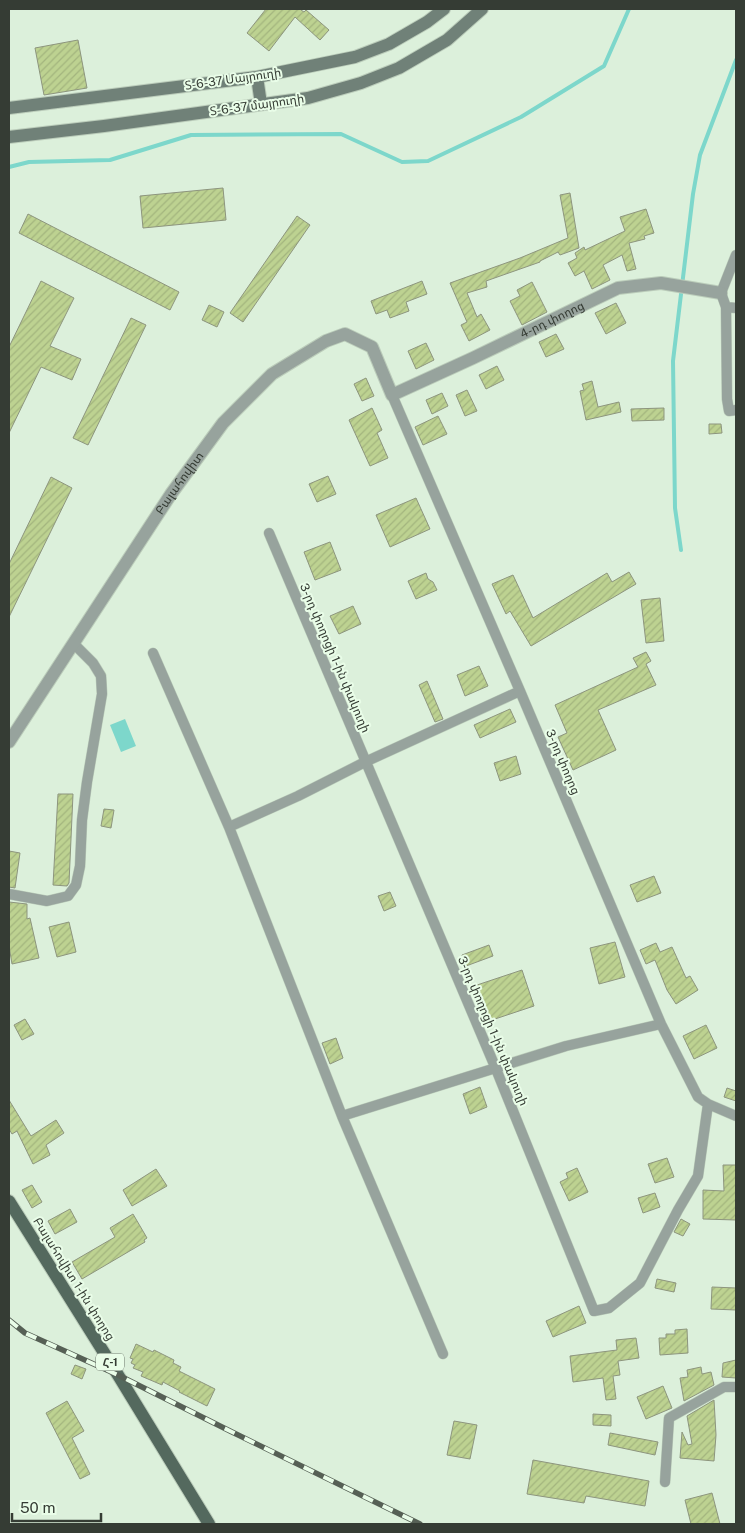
<svg xmlns="http://www.w3.org/2000/svg" width="745" height="1533" viewBox="0 0 745 1533" font-family="'Public Sans','Noto Sans Armenian',sans-serif">
	<style>
		.water { fill: #7dd7cb }
		.lines { fill: none; stroke-linecap: round; stroke-linejoin: round }
		.stream { stroke: #7dd7cb; stroke-width: 4 }
		.building { fill: url(#building-hatch); stroke: #8d957e }
		.minor-casing { stroke: #bbccba; stroke-width: 11 }
		.tertiary-casing { stroke: #bbccba; stroke-width: 14 }
		.secondary-casing { stroke: #bbccba; stroke-width: 14 }
		.primary-casing { stroke: #bbccba; stroke-width: 14 }
		.minor { stroke: #97a39d; stroke-width: 10 }
		.tertiary { stroke: #97a39d; stroke-width: 12 }
		.secondary { stroke: #708178; stroke-width: 12 }
		.primary { stroke: #54695e; stroke-width: 12 }
		.rail-casing { stroke: #566055; stroke-width: 5.5 }
		.rail { stroke: #e9fde8; stroke-width: 4; stroke-dasharray: 11; stroke-linecap: butt }
		.labels { text-anchor: middle; dominant-baseline: central; stroke-width: 4; stroke-linejoin: round; paint-order: stroke }
		.shield { fill: #e9fde8; stroke: #6b766a; stroke-width: 1 }
		.shield-label { font-size: 11px; font-weight: bold; fill: #353c34 }
		.street-label { font-size: 12px; fill: #353c34; stroke: #e9fde8 }
	</style>
	<defs>
		<pattern id="building-hatch" width="6" height="6" patternUnits="userSpaceOnUse" patternTransform="scale(1.25)"><rect width="6" height="6" fill="#bdd291"/><path d="M-1 1l2-2M0 6l6-6M5 7l2-2" fill="none" stroke="#a3b57e"/></pattern>
	</defs>
	<rect width="100%" height="100%" fill="#dcf0db"/>
	<path class="water" d="M125,719l11,27 -15,6 -11,-27z"/>
	<g class="lines">
		<path class="stream" d="M9,167l20,-5 81,-2 81,-25 150,-1 61,28 26,-1 93,-44 83,-51 25,-57
			M681,550l-6,-42 -2,-147 20,-167 7,-39 36,-95"/>
	</g>
	<path class="building" d="M266,9h36l-1,1 3,2 2,-2 23,20 -9,10 -25,-23 -26,34 -22,-18z
		M78,40l9,48 -43,7 -9,-47z
		M223,188l3,32 -83,8 -3,-32z
		M570,193l9,55 -19,7 -2,-3 -18,9v1l-54,19 1,6 -20,6 10,24 4,-3 9,16 -21,11 -8,-16 6,-3 -17,-39 70,-25 48,-20 -8,-43z
		M646,209l8,24 -10,3 1,3 -16,4 7,26 -9,2 -5,-16 -19,10 7,15 -18,9 -8,-18 -9,5 -7,-13 9,-5 -2,-5 9,-6 1,3 40,-19 -5,-14z
		M28,214l151,78 -9,18 -151,-77z
		M297,216l13,9 -67,97 -13,-9z
		M41,281l33,17 -24,48 31,13 -9,21 -31,-13 -32,66v-86z
		M422,281l5,13 -21,8 3,9 -19,7 -3,-8 -11,4 -5,-13z
		M532,282l15,30 -25,13 -12,-24 10,-5 -3,-6z
		M616,303l10,20 -20,11 -11,-21z
		M209,305l15,7 -7,15 -15,-7z
		M131,318l15,7 -58,120 -15,-7z
		M556,334l8,15 -18,8 -7,-15z
		M426,343l8,17 -18,9 -8,-18z
		M497,366l7,14 -18,9 -7,-14z
		M366,378l8,18 -12,5 -8,-17z
		M592,381l6,26 21,-5 2,10 -35,8 -6,-29 4,-1 -2,-6z
		M467,390l10,21 -12,5 -9,-21z
		M442,393l6,13 -16,8 -6,-14z
		M372,408l10,22 -5,3 11,25 -18,8 -21,-46z
		M664,408v12l-32,1 -1,-12z
		M438,416l9,18 -24,11 -8,-18z
		M709,424h12l1,9 -13,1z
		M328,476l8,18 -19,8 -8,-18z
		M51,477l21,11 -63,129v-53z
		M416,498l14,31 -40,18 -14,-32z
		M330,542l11,28 -26,10 -11,-28z
		M629,572l7,12 -105,62 -21,-35 -4,3 -14,-30 21,-9 20,43 74,-45 5,9z
		M426,573l2,6 5,3 4,8 -21,9 -8,-18z
		M660,598l4,43 -18,2 -5,-43z
		M353,606l8,18 -22,10 -9,-18z
		M646,652l5,9 -5,3 10,21 -58,25 18,40 -43,20 -15,-33 9,-4 -12,-28 83,-38 -5,-9z
		M479,666l9,20 -23,10 -8,-21z
		M427,681l16,38 -8,3 -16,-37z
		M510,709l6,13 -36,16 -6,-13z
		M516,756l5,18 -21,7 -6,-18z
		M58,794h15l-4,89 -2,3 -14,-1z
		M104,809l10,1 -3,18 -10,-2z
		M9,851l11,2 -5,35 -6,-1z
		M654,876l7,17 -24,9 -7,-17z
		M390,892l6,14 -12,5 -6,-15z
		M9,902l18,2v15l3,-1 9,40 -27,6 -3,-18z
		M69,922l7,30 -19,5 -8,-30z
		M615,942l10,35 -26,7 -9,-36z
		M656,943l4,9 12,-5 14,31 4,-2 8,14 -22,14 -9,-14 -12,-30 -9,4 -6,-14z
		M489,945l4,11 -27,10 -4,-11z
		M522,970l12,36 -48,16 -12,-36z
		M25,1019l9,15 -12,6 -8,-15z
		M706,1025l11,23 -23,11 -11,-23z
		M336,1038l7,20 -13,6 -8,-21z
		M480,1087l7,20 -17,7 -7,-20z
		M727,1088l9,3v10l-12,-4z
		M9,1100l22,36 25,-16 8,13 -18,12 4,10 -17,9 -16,-33 -5,3 -3,-5z
		M667,1158l7,19 -19,6 -7,-19z
		M723,1165h13v55l-33,-1v-29l21,1z
		M577,1168l11,24 -19,9 -9,-19 8,-4 -2,-5z
		M156,1169l11,17 -35,20 -9,-16z
		M32,1185l10,17 -10,6 -10,-18z
		M655,1193l5,14 -17,6 -5,-15z
		M70,1209l7,13 -22,12 -7,-13z
		M133,1214l14,24 -3,2 1,2 -63,37 -10,-17 43,-25 -5,-9z
		M681,1219l9,5 -7,12 -9,-4z
		M657,1279l19,4 -2,9 -19,-4z
		M712,1287l24,1v22l-25,-1z
		M579,1306l7,17 -33,14 -7,-16z
		M687,1329l1,24 -28,2 -1,-17h7v-4h9v-4z
		M636,1338l3,20 -21,3 2,14 -7,1 3,23 -10,1 -3,-22 -30,4 -3,-26 47,-6 -1,-10z
		M136,1344l17,8 1,-2 20,10 -1,3 8,4 -2,4 36,18 -8,17 -28,-14 1,-1 -17,-9 -1,3 -21,-9 2,-4 -10,-4 2,-3 -4,-2 2,-4 -3,-1z
		M736,1360v18l-14,-1 1,-14z
		M75,1365l11,4 -4,10 -11,-5z
		M701,1367l1,7 9,-2 3,13 -30,16 -4,-23 8,-1 -1,-7z
		M663,1386l9,22 -26,11 -9,-22z
		M714,1400l2,35 -2,26 -34,-3 2,-26 6,13 4,-1 -5,-28z
		M67,1401l17,30 -12,7 18,36 -10,5 -34,-66z
		M593,1414l18,1v11l-18,-1z
		M454,1421l23,4 -7,34 -23,-4z
		M610,1433l48,9 -3,13 -47,-10z
		M533,1460l116,21 -4,25 -59,-10 -2,7 -57,-9z
		M712,1493l8,31h-29l-6,-24z"/>
	<g class="lines">
		<g class="minor-casing">
			<path id="minor" d="M736,255l-15,38 5,14 1,92 2,12 7,-1
				M726,307l10,1
				M392,395l128,296 141,333 37,73 10,7 28,12
				M269,533l227,536 98,242 15,-3 31,-25 38,-73 20,-34 10,-72
				M153,653l76,174 113,289 101,238
				M229,827l69,-31 67,-34 155,-71
				M9,894l38,7 21,-5 8,-11 4,-19 2,-46 5,-38 15,-88 -1,-18 -8,-13 -19,-19
				M342,1116l224,-70 95,-22
				M665,1482l4,-64 55,-31h12"/>
		</g>
		<g class="tertiary-casing">
			<g id="tertiary">
				<path id="s1" d="M9,742l162,-248 52,-71 49,-49 54,-33 19,-7 27,13 20,48 81,-37 145,-70 43,-5 60,10"/>
			</g>
		</g>
		<g class="secondary-casing">
			<path id="secondary" d="M257,77l4,27
				M9,108l248,-31 98,-20 34,-13 38,-22 17,-13
				M9,137l95,-11 204,-28 53,-15 38,-15 48,-28 35,-31"/>
		</g>
		<g class="primary-casing">
			<path id="primary" d="M9,1201l109,174 91,149"/>
		</g>
		<use href="#minor" class="minor"/>
		<use href="#tertiary" class="tertiary"/>
		<use href="#secondary" class="secondary"/>
		<use href="#primary" class="primary"/>
		<g class="rail-casing">
			<path id="rail" d="M9,1320l16,13 93,42 112,56 190,93"/>
		</g>
		<use href="#rail" class="rail"/>
	</g>
	<g class="labels">
		<rect class="shield" x="96" y="1353.5" width="28" height="17" rx="4"/>
		<g class="shield-label">
			<text x="110" y="1362">Հ-1</text>
		</g>
		<g class="street-label">
			<text transform="translate(233 79) rotate(-8)">Տ-6-37 Մայրուղի</text>
			<text transform="translate(257 105) rotate(-8)">Տ-6-37 մայրուղի</text>
			<text stroke="none"><textPath href="#s1" startOffset="796">4-րդ փողոց</textPath></text>
			<text stroke="none"><textPath href="#s1" startOffset="310">Բալահովիտ</textPath></text>
			<text transform="translate(335 658) rotate(67)">3-րդ փողոցի 1-ին փակուղի</text>
			<text transform="translate(563 762) rotate(67)">3-րդ փողոց</text>
			<text transform="translate(493 1031) rotate(67)">3-րդ փողոցի 1-ին փակուղի</text>
			<text transform="translate(74 1279) rotate(58)">Բալահովիտ 1-ին փողոց</text>
		</g>
	</g>
	<rect width="745" height="1533" fill="none" stroke="#353c34" stroke-width="20"/>
	<path d="M12 1513v8h89v-8" fill="none" stroke="#353c34" stroke-width="2.5"/>
	<text x="20" y="1513" font-size="15" fill="#353c34" stroke="#e9fde8" stroke-width="4" paint-order="stroke">50 m</text>
</svg>
